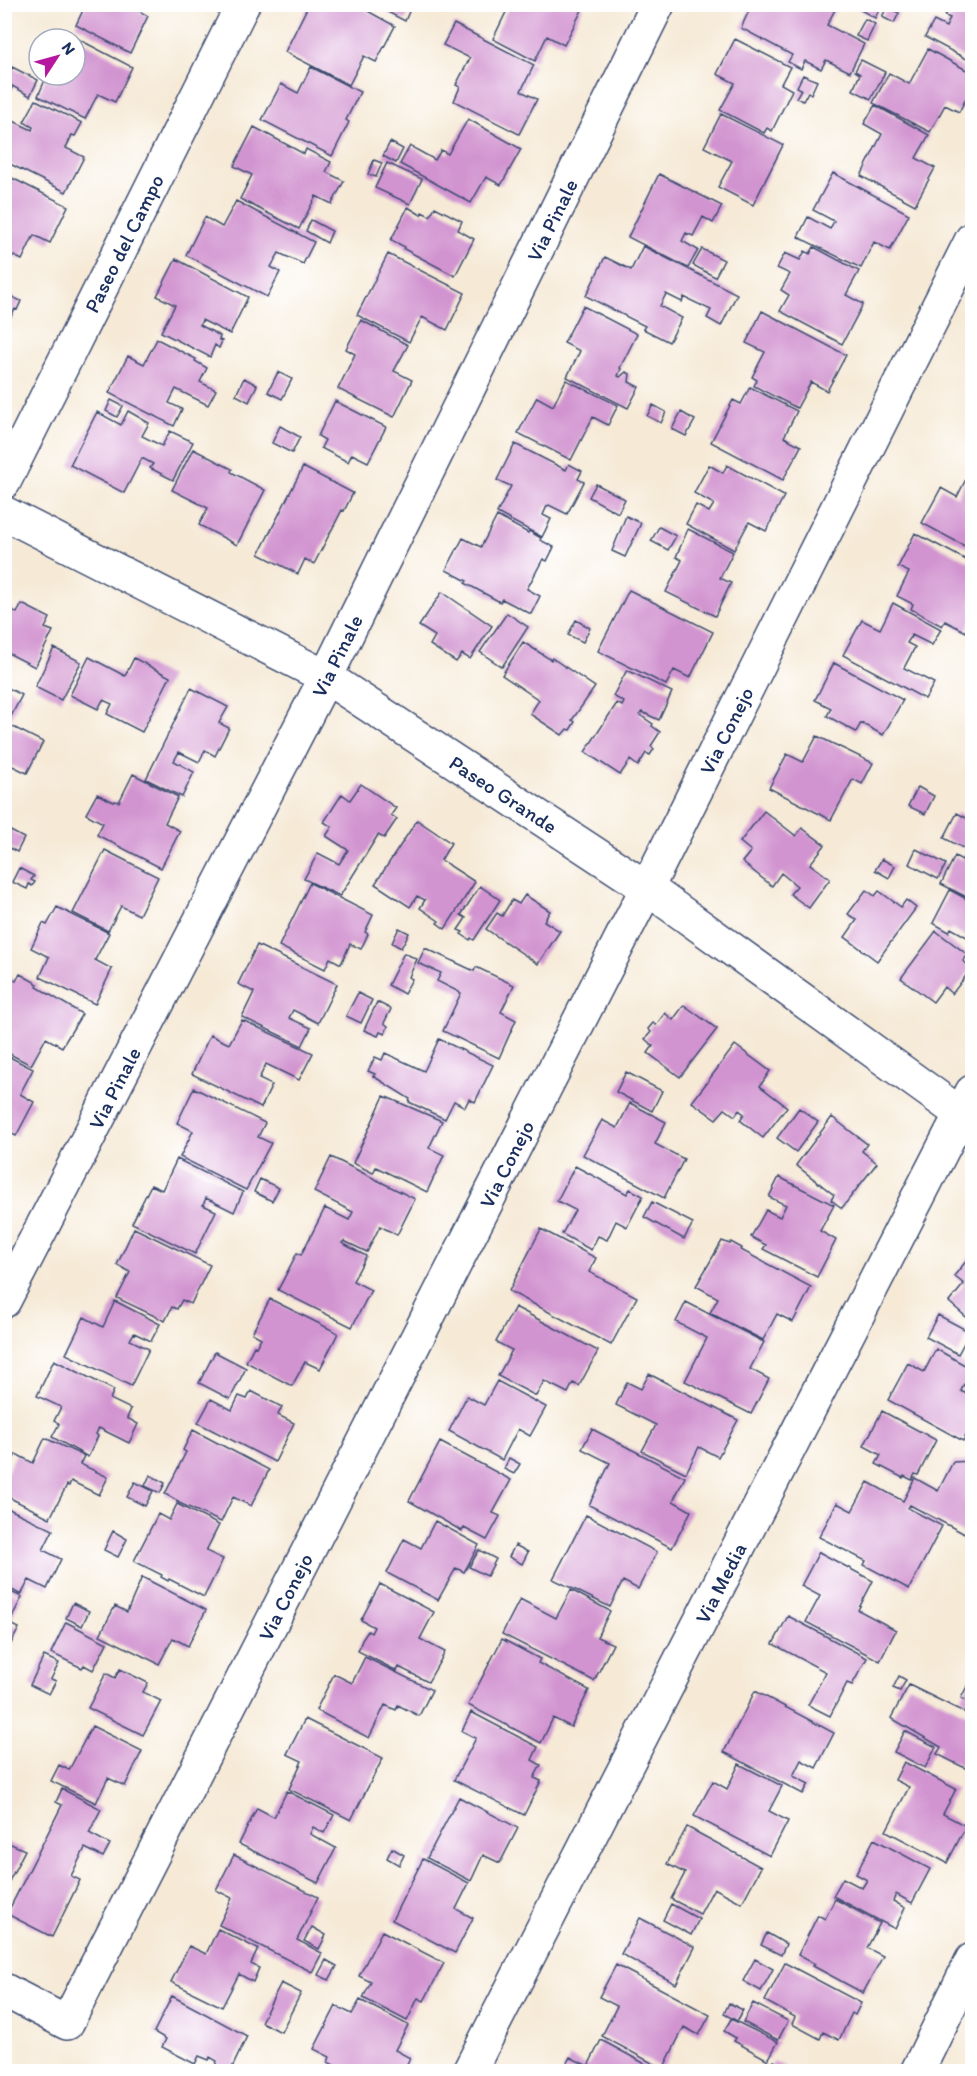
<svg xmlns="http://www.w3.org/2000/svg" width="977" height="2076" viewBox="0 0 977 2076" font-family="Itim,sans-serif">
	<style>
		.building { fill: #d294d0 }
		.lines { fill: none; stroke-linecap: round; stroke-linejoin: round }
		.minor-casing { stroke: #3c4b70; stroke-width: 36 }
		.tertiary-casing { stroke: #3c4b70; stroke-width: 36 }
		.minor { stroke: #fff; stroke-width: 33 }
		.tertiary { stroke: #fff; stroke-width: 33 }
		.labels { text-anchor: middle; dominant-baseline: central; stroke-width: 4.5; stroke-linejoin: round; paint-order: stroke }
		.street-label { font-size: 21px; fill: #1b2f5e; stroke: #fff }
	</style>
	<rect width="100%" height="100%" fill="#fff"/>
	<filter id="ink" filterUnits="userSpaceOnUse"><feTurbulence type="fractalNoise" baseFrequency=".0167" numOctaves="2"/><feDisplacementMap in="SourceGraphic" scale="12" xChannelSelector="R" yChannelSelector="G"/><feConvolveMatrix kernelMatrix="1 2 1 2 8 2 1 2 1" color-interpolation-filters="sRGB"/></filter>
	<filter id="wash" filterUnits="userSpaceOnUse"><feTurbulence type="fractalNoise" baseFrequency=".008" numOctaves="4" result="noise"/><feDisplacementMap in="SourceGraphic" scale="24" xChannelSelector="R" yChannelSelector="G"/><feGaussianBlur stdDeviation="1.35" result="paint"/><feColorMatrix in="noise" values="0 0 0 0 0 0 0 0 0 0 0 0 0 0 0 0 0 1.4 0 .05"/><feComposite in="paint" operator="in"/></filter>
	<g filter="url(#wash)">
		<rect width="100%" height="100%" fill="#f6ead7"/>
		<g id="blocks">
			<path class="building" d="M86,4h47l-1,3 16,9 -18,37 -54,-28z
				M309,4h46l40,22 -19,36 -12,-6 -15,29 -64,-33z
				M372,4h47l-2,6 -6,-3 -6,14z
				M510,4h67l6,4 -19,37 -17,-9 -12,25 -42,-22z
				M752,4h86l-11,21 37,19 -14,28 -24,-12 -5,9 -16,-8 -4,8 -13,-7 4,-7 -51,-27z
				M856,4h26l-7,14 -20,-11z
				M957,4h15v58l-47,-25 9,-16 12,6 4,-9 -5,-2 5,-10 5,2z
				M887,7l12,6 -5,10 -12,-6z
				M865,19l10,5 -8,17 -11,-5z
				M454,24l80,41 -13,26 16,8 -18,35 -65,-33 6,-14 -4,-2 14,-27 -27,-13z
				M78,39l54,28 -17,35 -17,-8 -13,25 -47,-23 8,-18 10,5 4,-8h15v-30z
				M735,39l55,28 -9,17 11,6 -20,41 -5,-3 -3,5 -44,-23 15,-27 -18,-9z
				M928,49l44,24v14l-13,25 -14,-7 -15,27 -57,-29 16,-30 20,11z
				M861,60l24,12 -14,27 -18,-9 7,-16 -5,-3z
				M12,67l26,13 -8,16 -25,-14z
				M311,67l49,25 -14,28 3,2 -17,34 -70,-36 19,-36 17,9z
				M803,75l14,6 -6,13 -3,-2 -5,9 -7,-3 5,-9 -4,-2z
				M4,84l8,4 -8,14z
				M36,100l46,23 -7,13 -3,-1 -6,13 18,9 -18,35 -62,-31 1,-44 27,13 1,-3 -9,-5z
				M875,105l54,30 -13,23 19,10 -20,37 -54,-29 21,-42 -18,-10z
				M721,114l62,31 -30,60 -35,-18 14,-26 -28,-14z
				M468,119l53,30 -20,36 -15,-8 -15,26 -71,-39 10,-18 25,14 6,-10 7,4z
				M254,127l50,27 2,-5 25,13 -5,10 18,9 -12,23 -16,-8 -17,33 -59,-30 12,-24 -18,-9z
				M390,142l13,7 -7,14 -13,-7z
				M374,160l8,3 -6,14 -8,-3z
				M387,163l35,16 -12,25 -35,-16z
				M833,173l76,41 -19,36 -16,-8 -13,26 -63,-31 10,-20 22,12 4,-8 -21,-11z
				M4,174l64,32 -18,37 -16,-8 -12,25 -18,-9z
				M659,174l63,32 -9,17 -10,-6 -10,19 -7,-3 -4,8 16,9 -10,18 -60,-31z
				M236,201l78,41 -11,22 -24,-11 -8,14 9,5 -13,25 -81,-42 19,-38 17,10z
				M408,207l13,8 1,-3 8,4 5,-9 27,14 -4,9 16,9 -19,37 -51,-27 1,-2 -14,-7z
				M311,220l21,11 -5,12 -21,-12z
				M643,246l94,48 -16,32 -14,-8 4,-8 -27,-13 -2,5 -16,-8 -6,12 22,12 -13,24 -26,-13 2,-3 -59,-30 19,-39 26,13z
				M814,247l45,24 -13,24 17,9 -21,40 -62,-33 9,-16 -8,-5 9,-16 -13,-6 8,-15 15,7 5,-9 5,3z
				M702,249l22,11 -9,17 -22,-12z
				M388,254l77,39 -18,37 -25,-13 -13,25 -52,-27z
				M176,259l72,38 -18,37 -28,-14 -2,5 20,11 -1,4 3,1 -3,7 -4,-3 -5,12 -49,-25 14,-27 -18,-9z
				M4,293l17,8 -4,9 -2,-1 -8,15 2,1 -5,9z
				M583,306l54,28 -17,34 1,1 -3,7 2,1 6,-5 4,2 -1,8 10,5 -11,21 -61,-31 13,-26 -16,-8z
				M762,311l84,44 -19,36 -16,-9 -14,26 -43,-22 3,-6 -5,-3 13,-25 -19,-9z
				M361,320l47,25 -14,26 18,9 -18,37 -56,-28 17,-35 -9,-5z
				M157,339l39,20 -1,2 12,7 -7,14 16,8 -8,15 -32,-16 -7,14 13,6 -8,17 -65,-33 19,-37 16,8z
				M278,372l14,7 -10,20 -14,-7z
				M244,378l13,7 -8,17 -13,-7z
				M566,380l52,25 -10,20 -15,-8 -22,43 -53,-27 19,-36 16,9z
				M750,387l47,24 -13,26 17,9 -18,34 -72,-38 22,-42 8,4z
				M111,400l12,6 -6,11 -11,-6z
				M335,401l51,26 -18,35 -16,-8 -4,8 -27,-14 4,-8 -7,-4z
				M653,405l13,7 -5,11 -14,-7z
				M128,411l21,12 -7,13 20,10 8,-15 23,11 -20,38 -23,-12 3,-4 -11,-6 -18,35 -54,-28 27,-53 24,13z
				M681,412l14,8 -9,16 -14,-7z
				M280,426l20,11 -8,16 -20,-10z
				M515,444l51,26 3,-6 13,7 -4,8 6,3 -17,32 -18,-9 -2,1 -4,9 8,4 -9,18 -45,-24 14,-27 -14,-6z
				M193,449l39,20 -1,3 34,18 -28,55 -38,-20 9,-17 -36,-18z
				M709,465l14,8 4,-8 57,31 -18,35 -17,-9 -15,28 -48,-26 10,-19 13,7 5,-8 -20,-11z
				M303,467l50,26 -9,18 -2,-1 -28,54 -9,-5 -7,15 -39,-20z
				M970,471l2,1v78l-50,-27 19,-35 16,9z
				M596,484l29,15 -7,14 -29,-16z
				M497,516l31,17 1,-2 12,7 -1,2 14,7 -7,14 -4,-2 -16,30 13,7 -9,18 -29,-15 -2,3 -35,-19 2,-2 -21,-11 17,-32 18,9z
				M626,516l15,7 -16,34 -13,-6z
				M659,527l17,9 -8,14 -17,-9z
				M688,529l45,23 -13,26 11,5 -16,33 -49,-24 16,-32 -6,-3z
				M915,533l57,30v56l-6,13 -21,-11 -3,5 -31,-17 2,-5 -16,-8 12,-24 -11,-5z
				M629,590l84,42 -23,46 -16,-8 -8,15 -68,-34z
				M442,592l50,34 -22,33 -8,-5 -6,8 -26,-17 5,-9 -16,-10z
				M893,603l48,26 -9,16 -20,-10 -5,8 8,4 -11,21 30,15 -9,16 -82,-44 19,-35 18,9z
				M22,604l28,14 -5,10 8,3 -18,36 -31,-16v-41l4,2 2,-3 7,4z
				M507,613l21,14 -26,40 -22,-15z
				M576,620l14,8 -7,14 -15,-7z
				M523,642l28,18 1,-2 43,29 -23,33 3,2 -5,8 -3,-1 -5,6 -32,-21 9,-14 -37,-25z
				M54,648l27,14 -20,38 -26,-13z
				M89,657l36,19 9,-18 36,19 -28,55 -35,-18 5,-10 -9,-4 -5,9 -28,-14z
				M834,663l69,37 -20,35 -22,-12 -5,9 -29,-16 4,-8 -16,-8z
				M627,670l45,22 -13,28 -17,-8 -2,3 13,9 -1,2 8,6 -9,14 3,3 -4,6 -4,-2 -8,13 -8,-6 -10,15 -35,-23 32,-49 5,3 2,-4 -11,-6z
				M4,686l18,9 -15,29 36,18 -16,31 -23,-11z
				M191,688l37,19 -9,16 10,5 -14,28 -10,-6 -6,12 -20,-10 -5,9 20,11 -12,25 -36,-18z
				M817,736l56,27 -11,21 -9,-5 -22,41 -62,-32 18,-34 16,8z
				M133,774l45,23 -13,26 15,8 -19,37 -64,-33 6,-12 -17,-9 11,-20 17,8 1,-1 4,1z
				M361,784l35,24 -5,7 6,4 -13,19 -6,-3 -38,61 -36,-17 14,-26 21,11 9,-14 -22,-14 6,-9 -8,-5 18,-28 8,6z
				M918,787l16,9 -9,18 -17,-8z
				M764,811l32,25 6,-8 23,17 -15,19 20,15 -21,29 -19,-14 7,-8 -16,-13 -9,13 -30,-24 9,-11 -11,-9z
				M957,813l15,8v79l-31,-16 14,-28 7,4 5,-10 -23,-12z
				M417,820l34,23 -10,17 34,22 -30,47 -8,-6 2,-2 -19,-13 5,-8 -8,-4 -7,11 -35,-23z
				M5,828l19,10 -7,14 -13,-7z
				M916,849l30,15 -8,15 -29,-15z
				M105,850l53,27 -19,38 -18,-9 -13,25 -35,-18z
				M882,859l13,7 -6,12 -14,-8z
				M19,868l15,8 -3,4 4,2 -3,4 -3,-2 -2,5 -15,-7z
				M310,883l63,32 -8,17 3,2 -7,15 -11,-5 -9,20 -11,-6 -5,11 -46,-23z
				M480,886l20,14 -26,40 -3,-2 -1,2 -9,-6 2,-2 -5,-2 8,-12 -5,-3z
				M866,890l9,6 4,-5 22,16 5,-7 10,8 -39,53 -32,-24 12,-17 -9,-6z
				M950,890l22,12v38l-21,-12 -2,4 -16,-9z
				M525,895l25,16 -6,10 16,10 -22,33 -52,-35 11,-16 5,3 10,-16 7,4z
				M57,907l52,26 -14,27 17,9 -17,35 -55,-27 9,-20 -18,-9 12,-25 4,2z
				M399,928l10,5 -8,15 -9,-5z
				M936,931l32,24 -5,6 9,7 -20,26 -8,-7 -11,15 -32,-24z
				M257,945l80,39 -19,39 -25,-13 -4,8 22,10 -9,18 -60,-29 12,-25 -16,-8z
				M425,948l49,23 2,-4 38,18 -13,27 15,8 -17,38 -56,-27 18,-38 -24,-12 4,-8 -23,-10z
				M404,953l13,6 -8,18 3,2 -8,15 -16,-9z
				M20,974l18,10 -1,3 45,27 -20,33 -16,-9 -15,27 -27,-14v-70l3,-5 9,5z
				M358,993l14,7 -11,23 -15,-7z
				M377,1002l14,7 -7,14 4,3 -3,8 -5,-2 -2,4 -14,-6z
				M684,1005l33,24 -37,48 -32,-24 5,-7 -8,-7 6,-7 -3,-3 5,-6 3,2 9,-12 8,7z
				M242,1020l71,33 -14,27 -33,-16 -7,15 13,6 -11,23 -69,-34 18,-39 19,9z
				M439,1039l54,26 -18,37 -6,-3 -4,8 -11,-6 -9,18 -36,-17 1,-3 -37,-23 2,-2 -7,-3 7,-14 7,3 3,-7 39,18z
				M735,1045l35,26 -10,15 27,21 -24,31 -23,-18 4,-6 -5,-4 -4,6 -10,-7 -9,10 -24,-17z
				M4,1054l29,15 -13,25 14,8 -18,34 -12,-6z
				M626,1072l36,19 -10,20 -36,-19z
				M194,1088l71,35 -7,14 13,6 -25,47 -66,-33 13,-26 -16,-8z
				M384,1096l58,25 -13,27 15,7 -17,37 -51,-25 -3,6 -20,-10z
				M630,1103l36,19 -11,22 29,15 -20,39 -81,-43 19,-35 15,8z
				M799,1108l19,14 -22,30 -19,-14z
				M832,1117l35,27 -5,7 15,12 -35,45 -11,-8 3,-5 -38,-30z
				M331,1157l84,42 -18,36 -17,-9 -13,26 -23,-11 -2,2 24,13 -13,25 18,9 -19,37 -74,-37 19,-37 4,2 24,-47 24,12 4,-8 -39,-20z
				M177,1159l66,33 -9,20 -28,-14 -3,7 13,6 -21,43 -63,-31 19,-38 11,5z
				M575,1166l52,28 3,-5 13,7 -16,31 -11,-6 -9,19 -9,-4 -7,14 -29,-16 13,-24 -18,-9z
				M779,1177l55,28 -14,26 16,9 -19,37 -54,-28 3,-4 -15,-8 15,-27 14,7 6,-12 -17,-8z
				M260,1179l19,9 -7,13 -18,-9z
				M652,1202l41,21 -9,16 -40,-22z
				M134,1228l76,37 -19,39 -9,-4 -5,9 -5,-2 -7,14 -48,-23 13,-26 -13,-7z
				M541,1229l55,29 -7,14 48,25 -26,48 -102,-54z
				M722,1241l8,3 1,-2 11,6 -1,2 70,37 -18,35 -16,-8 -14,26 -53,-27 8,-15 -22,-12z
				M972,1254v68l-23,-20 15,-18 -10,-8z
				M270,1299l68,34 -18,36 -15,-7 -13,24 -46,-24 8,-16 2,1 5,-9 -9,-5z
				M115,1301l45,23 -9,17 -17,-8 -4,7 19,9 -18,37 -65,-32 18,-37 19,10z
				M686,1302l78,40 -14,27 19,10 -18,35 -66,-33 22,-43 -31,-16z
				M515,1307l83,44 -19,35 -6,-3 -5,10 -24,-12 -8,15 -38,-20 14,-26 -16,-8z
				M938,1315l32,17 -12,22 -32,-17z
				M936,1349l36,20v19l-8,-4 -3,7 11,6v27l-9,17 -75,-41 20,-37 16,9z
				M215,1352l31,16 -16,31 -31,-16z
				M54,1360l60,30 -4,9 21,10 -4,9 11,6 -9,19 -30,-15 -3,6 2,2 -10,21 -36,-20 7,-13 -5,-3 7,-14 -24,-11z
				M649,1374l89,46 -20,37 -19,-10 -13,26 -44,-22 14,-26 -40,-20 11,-23 14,7z
				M497,1381l49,26 -16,29 -12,-7 -16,31 -53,-29 18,-35 17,9z
				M251,1391l31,16 -4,8 16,8 -19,39 -77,-39 13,-24 21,11 7,-14 8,3z
				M882,1411l54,29 -18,35 -3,-1 -3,6 -8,-4 -1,2 -27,-14 5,-9 -17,-9z
				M592,1429l93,48 -12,24 18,10 -19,37 -83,-43 21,-42 -28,-14z
				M193,1430l76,40 -18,36 -18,-9 -12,25 -44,-20 1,-1 -13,-7 21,-42 -3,-2z
				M45,1438l39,18 -4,8 28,13 -9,18 -28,-14 -2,5 -2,-1 -17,33 -46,-23v-18l12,-23 17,9z
				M440,1442l71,38 -18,33 7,3 -13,24 -23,-12 -2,3 -53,-30z
				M509,1458l11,6 -6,10 -10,-5z
				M972,1461v64l-9,8 -53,-28 -2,3 34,18 -33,63 -45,-24 2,-4 -47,-24 18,-34 15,8 16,-29 35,19 12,-23 23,13 15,-29z
				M150,1475l15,8 -5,10 -15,-7z
				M135,1482l18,9 -8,15 -18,-9z
				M177,1504l42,21 -13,26 17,8 -19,38 -35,-18 -1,2 -7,-4 1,-2 -28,-14 24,-47 11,6z
				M5,1507l48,23 -10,20 18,9 -14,30 -18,-9 -8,15 -16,-9z
				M586,1515l71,37 -19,37 -15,-8 -13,26 -57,-28z
				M435,1521l44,24 -15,27 -8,-4 -18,32 -51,-27 17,-34 17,9z
				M113,1531l14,8 -9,18 -14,-7z
				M515,1545l13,7 -6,12 -13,-7z
				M479,1550l17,9 -9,17 -18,-9z
				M819,1552l54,29 -15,29 38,20 -16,31 -74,-39 14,-26 -19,-10z
				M142,1577l64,33 -18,36 -15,-8 -14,26 -59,-29 15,-29 12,6z
				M380,1584l54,28 -14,27 25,13 -17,30 -29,-15 -2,4 -39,-20 4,-11 6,-9 3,2 3,-6 -13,-7z
				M4,1589l18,8 -13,26 10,5 -15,29z
				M571,1590l39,21 -13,26 16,7 -19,37 -92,-47 18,-35 36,19z
				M73,1603l16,8 -7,15 -16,-8z
				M788,1616l79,42 -15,27 -5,-2 -17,33 -22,-11 18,-33 -53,-28z
				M66,1622l41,21 -14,27 -9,-5 -2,3 -31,-15z
				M502,1639l38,20 -2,4 51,27 -18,37 -18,-9 -12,25 -73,-38z
				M44,1656l15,7 -8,16 5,2 -7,13 -19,-9z
				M365,1657l67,33 -13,26 -21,-11 -2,5 -11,-5 -16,33 -53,-28 18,-36 18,9z
				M120,1669l28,14 -5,9 18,9 -18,34 -55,-27 18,-35 9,5z
				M899,1676l7,4 -6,11 -7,-3z
				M972,1677v27l-11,-6z
				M909,1685l63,31v47l-1,-1 -4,7 -30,-15 4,-7 -50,-29z
				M755,1691l79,42 -18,35 -15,-8 -8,16 16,8 -6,10 -79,-42z
				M471,1712l67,35 -6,13 9,5 -7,13 7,3 -17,34 -70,-35 22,-42 -14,-7z
				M305,1719l78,39 -32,62 -62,-31 13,-28 -15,-7z
				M92,1726l50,25 -17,35 -17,-8 -12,25 -45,-22 8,-16 10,5z
				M905,1731l31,16 -11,21 -31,-16z
				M904,1762l52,27 -13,25 23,12 -19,37 -61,-32 23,-44 -14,-7z
				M739,1764l43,22 -13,25 19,10 -18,35 -76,-40 19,-35 14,8z
				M62,1789l39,20 -12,24 21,11 -7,13 -18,-9 -14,28 9,4 -28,57 -45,-23 55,-109 -6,-3z
				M287,1791l47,24 -10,18 -11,-6 -3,7 26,14 -18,35 -79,-39 18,-36 17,9z
				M459,1797l59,31 -18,35 -17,-8 -12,26 -44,-23z
				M687,1827l74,40 -19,36 -28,-15 -14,26 -29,-15 14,-26 -18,-9z
				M874,1839l56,30 -18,34 -16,-9 -3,7 12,7 -10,21 -62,-33 10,-18 19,10 5,-8 -11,-6z
				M4,1841l21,9 -21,41z
				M392,1848l12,7 -5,10 -12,-7z
				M234,1855l84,42 -21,43 25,13 -10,19 -93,-47 13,-27 -16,-8z
				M423,1859l46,24 -13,26 17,9 -18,35 -63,-33z
				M835,1899l45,24 -13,25 16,8 -20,37 -50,-27 2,-2 -17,-9 20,-40 7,4z
				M671,1904l28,15 -8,16 -28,-15z
				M640,1918l55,29 -19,37 -55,-30z
				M312,1927l14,8 -7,14 -15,-8z
				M218,1929l40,20 -7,15 8,4 -6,14 -14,-8 -17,33 -51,-25 18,-36 17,8z
				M382,1931l62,32 -20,38 -6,-3 -11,23 -44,-23 8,-16 -12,-6z
				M767,1933l19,11 -5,11 -20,-10z
				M755,1959l18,10 -12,22 -18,-10z
				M326,1960l11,6 -8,14 -11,-5z
				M785,1963l76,40 -6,12 -3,-2 -13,27 -16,-8 -3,7 -28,-15 3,-7 -30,-16z
				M616,1965l94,50 -11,20 -15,-8 -21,42 -61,-33 15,-30 -18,-9z
				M281,1983l20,10 -20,39 -20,-10z
				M172,1996l75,40 -15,32 7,4h-26l4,-11 -7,-4 -1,3 -10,-4 -4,8 -33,-17 4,-8 -12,-7z
				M360,2000l48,25 -13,25 15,8 -6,14h-57l-19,-10 2,-5 -16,-8 22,-43 16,8z
				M729,2003l14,7 -6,11 -13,-7z
				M753,2003l35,18 -10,19 -35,-18z
				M731,2019l47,23 -10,18 -34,-19 2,-3 -12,-7z
				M601,2040l59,32h-98l8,-15 18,9z
				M774,2061l19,11h-24z"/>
		</g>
	</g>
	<g filter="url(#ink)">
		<use href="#blocks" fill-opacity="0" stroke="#3c4b70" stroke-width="1.5"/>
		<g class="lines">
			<g class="minor-casing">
				<g id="minor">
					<path id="s1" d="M4,482l239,-478"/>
					<path id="s2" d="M4,1301l322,-624 332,-673"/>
					<path id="s3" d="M4,1990l63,33 580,-1135 325,-649"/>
					<path id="s4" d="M469,2072l503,-980"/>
					<path d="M917,2072l55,-112"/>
				</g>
			</g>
			<g class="tertiary-casing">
				<g id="tertiary">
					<path id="s5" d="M4,513l322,164 321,211 314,226 11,10"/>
				</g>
			</g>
			<use href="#minor" class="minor"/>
			<use href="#tertiary" class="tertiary"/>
		</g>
	</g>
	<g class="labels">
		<g class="street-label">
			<text stroke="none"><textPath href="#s2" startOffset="1212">Via Pinale</textPath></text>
			<text stroke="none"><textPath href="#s1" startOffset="267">Paseo del Campo</textPath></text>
			<text stroke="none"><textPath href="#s2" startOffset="726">Via Pinale</textPath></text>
			<text stroke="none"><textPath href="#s3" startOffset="1522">Via Conejo</textPath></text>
			<text stroke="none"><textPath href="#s5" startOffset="574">Paseo Grande</textPath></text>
			<text stroke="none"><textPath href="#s2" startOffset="240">Via Pinale</textPath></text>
			<text stroke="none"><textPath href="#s3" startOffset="1036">Via Conejo</textPath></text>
			<text stroke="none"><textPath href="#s4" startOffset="550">Via Media</textPath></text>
			<text stroke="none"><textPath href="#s3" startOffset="550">Via Conejo</textPath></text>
		</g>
	</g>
	<rect width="977" height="2076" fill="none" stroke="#fff" stroke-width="24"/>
	<g transform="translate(57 57) rotate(54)"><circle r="28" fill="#ffffff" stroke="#a4acbf" stroke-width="1.5"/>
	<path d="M0-4.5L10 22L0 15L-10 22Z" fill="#b5179e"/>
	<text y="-9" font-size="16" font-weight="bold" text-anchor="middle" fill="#1b2f5e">N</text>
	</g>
</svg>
